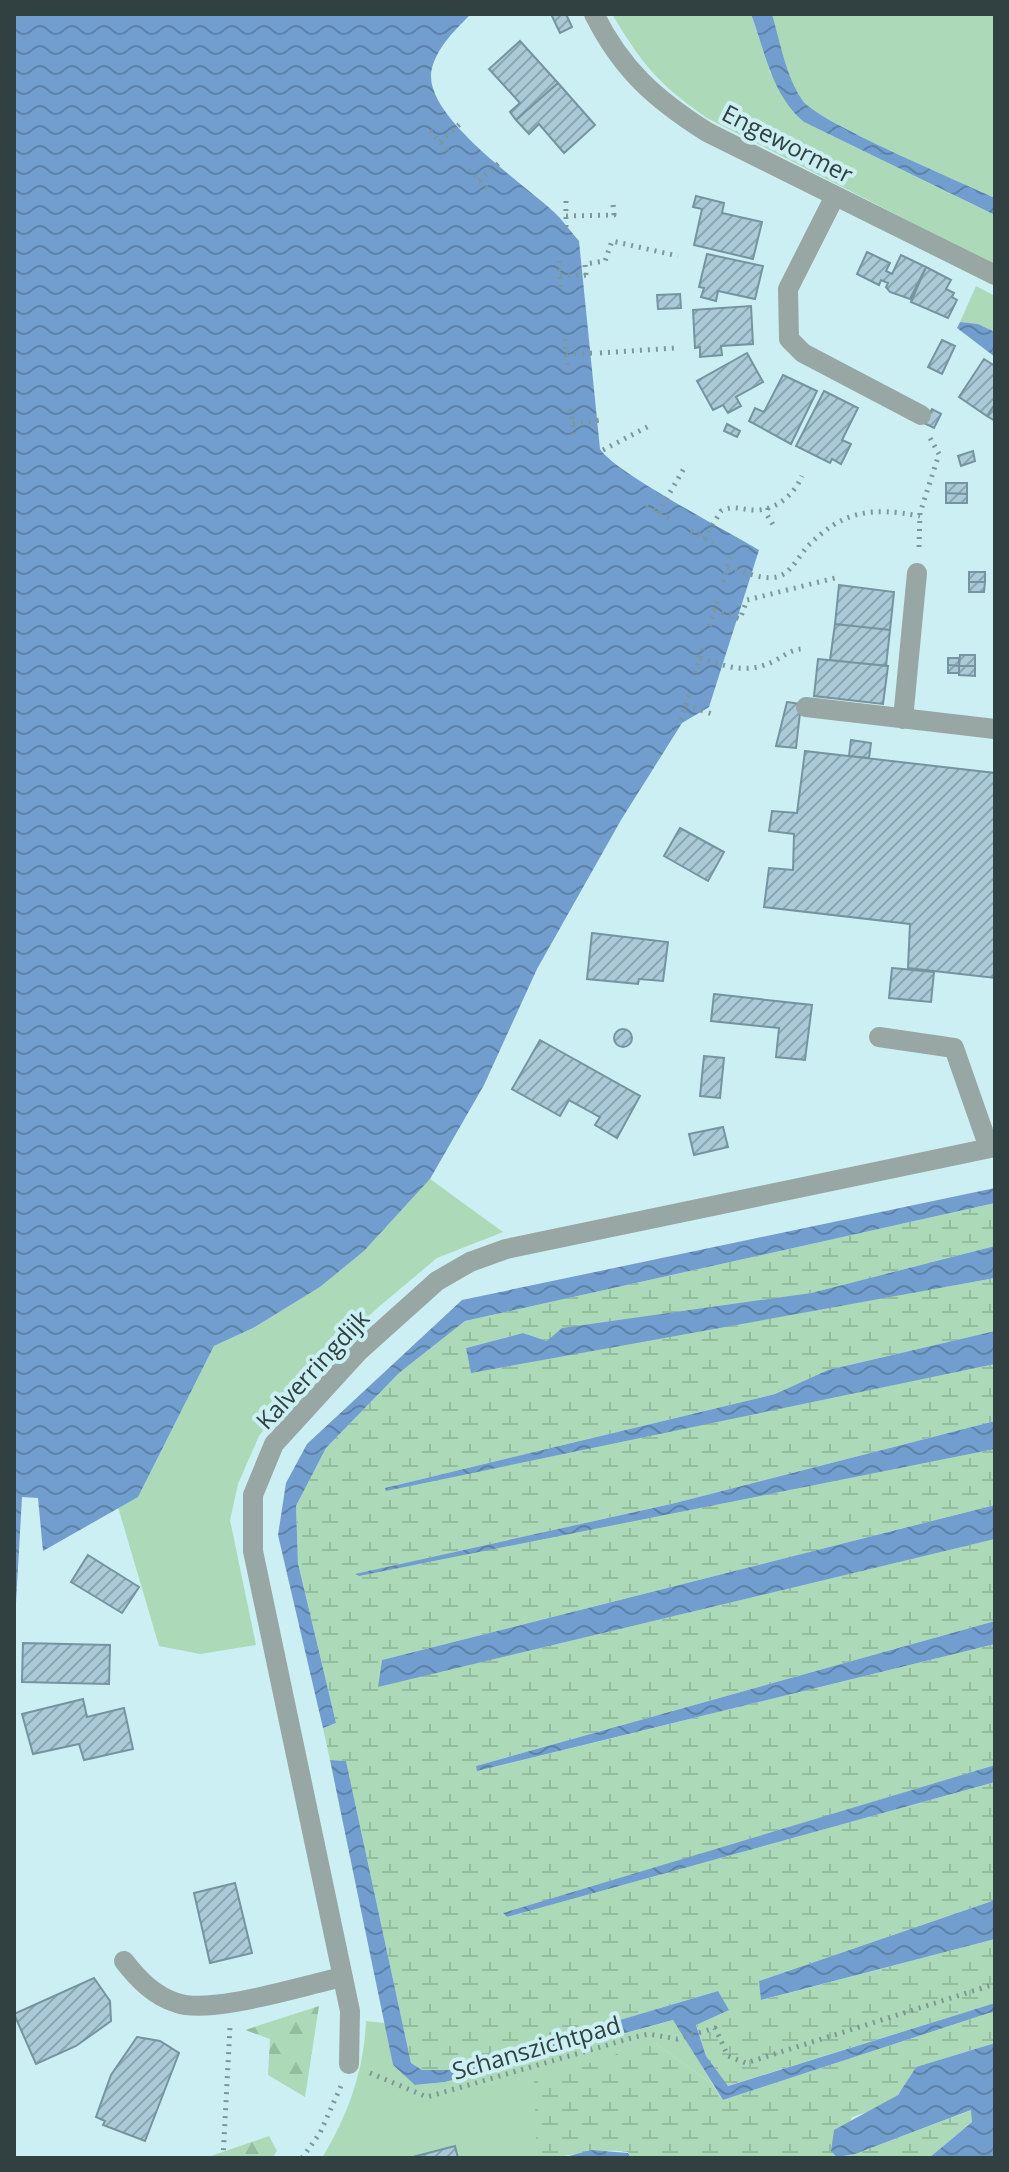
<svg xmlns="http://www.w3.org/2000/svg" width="1009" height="2172" viewBox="0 0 1009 2172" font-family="'Open Sans',sans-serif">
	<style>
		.grass { fill: #acdab8 }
		.forest { fill: url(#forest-firs) }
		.wetland { fill: url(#wetland-marsh) }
		.water { fill: url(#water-waves) }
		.building { fill: url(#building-hatch); stroke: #7693a0; stroke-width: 2 }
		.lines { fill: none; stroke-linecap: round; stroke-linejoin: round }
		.path { stroke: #7e989a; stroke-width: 5; stroke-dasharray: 2 6; stroke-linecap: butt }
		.minor { stroke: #98a7a3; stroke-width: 20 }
		.labels { text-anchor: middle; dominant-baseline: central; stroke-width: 8; stroke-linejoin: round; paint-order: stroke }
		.street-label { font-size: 24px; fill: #314041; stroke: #cbeff2 }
	</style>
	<defs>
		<pattern id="forest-firs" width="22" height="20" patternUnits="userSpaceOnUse" patternTransform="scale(2)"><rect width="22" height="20" fill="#acdab8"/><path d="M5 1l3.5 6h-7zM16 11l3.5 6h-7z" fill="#94bc9f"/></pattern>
		<pattern id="wetland-marsh" width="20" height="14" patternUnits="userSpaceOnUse" patternTransform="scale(2)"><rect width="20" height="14" fill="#acdab8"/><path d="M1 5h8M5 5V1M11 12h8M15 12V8" fill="none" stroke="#94bc9f"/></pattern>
		<pattern id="water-waves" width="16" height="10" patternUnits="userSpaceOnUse" patternTransform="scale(2)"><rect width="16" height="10" fill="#719ece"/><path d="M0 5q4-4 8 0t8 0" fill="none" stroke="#5d82a9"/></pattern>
		<pattern id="building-hatch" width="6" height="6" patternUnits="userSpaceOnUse" patternTransform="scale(2)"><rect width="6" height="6" fill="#abcad8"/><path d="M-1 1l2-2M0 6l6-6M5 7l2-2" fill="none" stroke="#8ca5b1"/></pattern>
	</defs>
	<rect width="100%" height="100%" fill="#cbeff2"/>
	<path class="grass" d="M612,14h139l19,58 34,50 191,93v50l-288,-147c-49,-34 -65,-54 -95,-104z
		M772,14h223v184c-33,-15 -176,-76 -192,-97 -17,-24 -23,-59 -31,-87z
		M976,286l19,10v36l-17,-8 -18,-2z
		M430,1179l73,53 -66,26 -62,52 -77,75 -39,51 -21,48 -8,36 26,125 -56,9 -41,-8 -41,-139 20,-10 76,-151 39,-18 67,-41 44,-36z
		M674,2020l39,65 -59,-43 -116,106 -1,10h-215c26,-43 42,-87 44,-137l19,2 8,42 23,20 29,-3z"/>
	<path class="forest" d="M319,2006l-14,91 -37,-22 2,-36 -25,-9z
		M269,2136l8,15 -5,7h-67z"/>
	<path class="wetland" d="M995,1203v43l-184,47 -264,48 -24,-8 -57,15 5,24 524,-94v53l-167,39 -53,24 -390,94 610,-124v57l-324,83 -315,70 639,-125v56l-613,155 -3,26 616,-147v82l-519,145 2,5 517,-127v121l-491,149 3,3 488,-135v118l-236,81 3,19 233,-61v64l-268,83 -21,-30 -10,-32 22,-33 -268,79h-28l-11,-7 -65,-302 -16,-1 -7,-32 13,-5 -38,-161 -2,-56 30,-58 73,-75 66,-52z
		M995,2011v32l-79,24 -18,28 -18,13 -28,9 -15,40 18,-3 117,-44v12l-43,36h-298l-3,-6c-32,-5 -60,6 -91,6l-3,-77 120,-39 59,43 10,15z"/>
	<path class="water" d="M14,14h457c-15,15 -33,32 -39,54 -13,48 98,119 127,149 7,8 13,16 20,24l21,208c14,23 129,83 159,101l-50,157 -27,16 -61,97 -84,149 -53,116 -54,94 -66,72 -44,36 -67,41 -39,18 -76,151 -95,54 -5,-53 -16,-1 -8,141z
		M751,14h21c8,27 14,63 31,87 17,22 158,81 192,97v17l-191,-93c-32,-27 -39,-70 -53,-108z
		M960,322l18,2 17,8v25l-38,-29z
		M995,1188v15l-530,118 -66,52 -73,75 -30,58 2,57 38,160 -13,5 -45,-193 8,-52 21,-39 155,-144z
		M995,1246v32l-524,95 -5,-25 57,-15 24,8 15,-13 249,-35z
		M995,1331v33l-609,127 -1,-3 390,-94 53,-24z
		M995,1421v28l-636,127 -4,-2 316,-70z
		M995,1505v34l-617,148 4,-27z
		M995,1621v23l-518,127 -1,-5z
		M330,1760l16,1 65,302 11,7h28l268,-79 11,19 -33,15 10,31 22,30 267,-83v8l-272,89 -50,-80 -228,62 -30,3 -22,-20z
		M995,1765v17l-488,135 -4,-4z
		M995,1900v39l-234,61 -2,-19z
		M995,2043v115h-66l43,-36 -1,-12 -116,44 -18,3 -6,-6 3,-21 64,-35 18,-28z
		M591,2150l37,3 3,5h-69z"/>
	<path class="building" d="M551,14h15l6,13 -12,6z
		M520,41l38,42 -42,37 -6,-8 10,-9 -31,-34z
		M558,83l37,42 -31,28 -25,-29 -10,10 -13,-14z
		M696,196l28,7 -2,10 40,9 -9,37 -59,-14 8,-36 -9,-2z
		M867,252l23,11 -4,8 6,3 9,-19 25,12 -16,32 -20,-7 -4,-5 2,-4 -7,-3 -2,5 -22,-11z
		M707,254l56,12 -8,33 -37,-8 -2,10 -15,-4 3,-9 -5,-1z
		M926,267l25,13 -5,9 8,4 -2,4 5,3 -9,18 -37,-16z
		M680,294l1,14 -23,1 -1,-14z
		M751,306l2,38 -32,2 1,9 -22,2v-10l-5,1 -2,-38z
		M942,340l13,6 -13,28 -14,-7z
		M747,353l16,29 -27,15 5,9 -13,7 -5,-8 -10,5 -16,-29z
		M984,359l11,7v38l-8,12 -28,-19z
		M783,375l34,16 -26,53 -42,-23 6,-13 9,4z
		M824,391l34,17 -16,32 9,4 -10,20 -9,-5 -2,4 -34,-17z
		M995,404v17l-8,-5z
		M932,409l9,5 -7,14 -10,-5z
		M727,424l13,7 -3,6 -13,-6z
		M973,451l2,10 -14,5 -3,-10z
		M946,483h21v11l-21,-1z
		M946,493l21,1v9h-21z
		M969,572h16v10h-16z
		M969,582h16l-1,10h-15z
		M839,585l55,7 -4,38 -55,-6z
		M835,624l55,6 -4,36 -56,-6z
		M960,655h15v11h-16z
		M948,658h11v8l-11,-1z
		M818,659l70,7 -5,38 -69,-8z
		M948,665l11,1v7h-11z
		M959,666h16v10l-16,-1z
		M787,702l14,2 -5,44 -20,-2z
		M851,740l20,3 -2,15 -20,-2z
		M805,751l190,22v205l-87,-10 2,-44 -146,-17 5,-39 24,2 1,-36 -25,-3 3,-20 25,2z
		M680,828l44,24 -16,29 -44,-25z
		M592,933l76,9 -5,39 -24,-2 -1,5 -51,-5z
		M892,968l42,4 -3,30 -42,-4z
		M714,994l98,11 -7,55 -29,-3 3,-29 -68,-7z
		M614 1038a9 9 0 1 1 18 0a9 9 0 1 1-18 0Z
		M540,1040l100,56 -23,42 -22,-13 5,-8 -31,-17 -9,16 -48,-27z
		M704,1056l20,2 -4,40 -20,-2z
		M723,1127l5,20 -34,8 -5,-21z
		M88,1555l51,32 -17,26 -51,-31z
		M23,1643l87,2 -1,39 -87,-2z
		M83,1699l4,18 37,-9 9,41 -49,11 -5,-16 -46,10 -11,-40z
		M235,1883l17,70 -42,10 -16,-70z
		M94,1978l16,23 1,20 -35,25 -40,18 -22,-50z
		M137,2037l23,4 19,12 -34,88 -42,-16 2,-4 -9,-4 15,-42z
		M455,2146l3,12h-49z"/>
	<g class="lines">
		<path class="path" d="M430,131l20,22
			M440,142l21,-19
			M469,169l21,23
			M479,181l21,-19
			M566,201v31
			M566,216l48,-1 -1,-11
			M559,261l2,30
			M586,275l-1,-11 20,-3 7,-20 66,15
			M560,276l28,-1
			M565,339l3,31
			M600,353l75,-5
			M566,354l28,-1
			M570,409l5,31
			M573,424l27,-4
			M603,450l46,-24
			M646,506l26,14
			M768,508l-1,7 8,13
			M658,513l28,-48
			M691,531l26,14
			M704,539l17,-28c14,-7 23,0 37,-1 20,-1 37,-17 44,-34
			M919,547l1,-34 19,-59 -9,-16
			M728,567c15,4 39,16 54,8 10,-5 18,-20 25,-28 36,-37 64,-40 113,-31
			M723,582l9,-29
			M714,610l26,9 7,-19 92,-23
			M709,626l10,-30
			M700,658c27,9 49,17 76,2 11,-6 18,-12 30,-11
			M695,673l9,-30
			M686,705l26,9
			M681,720l9,-29
			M370,2073l57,24 208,-60 14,-3 28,5 38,-11 13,28 18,7 249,-79
			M223,2158l7,-131
			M302,2158l18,-25 21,-47"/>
		<path class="minor" d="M594,14c28,56 61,85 113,118l288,143
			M835,196l-47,93 1,50 14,14 118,62
			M806,707l189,22
			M903,719l14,-146
			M879,1037l75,11 35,100
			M124,1961c14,18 30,35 53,42 35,12 127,-18 166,-26
			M349,2064l1,-53 -97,-460v-56l21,-51 85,-93 78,-70 33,-19 36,-13 489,-102"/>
	</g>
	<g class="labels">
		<g class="street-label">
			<text transform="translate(788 143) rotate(27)">Engewormer</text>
			<text transform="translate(312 1369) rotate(-47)">Kalverringdijk</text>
			<text transform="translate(536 2047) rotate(-16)">Schanszichtpad</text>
		</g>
	</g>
	<rect width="1009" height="2172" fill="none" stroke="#314041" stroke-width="32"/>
</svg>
